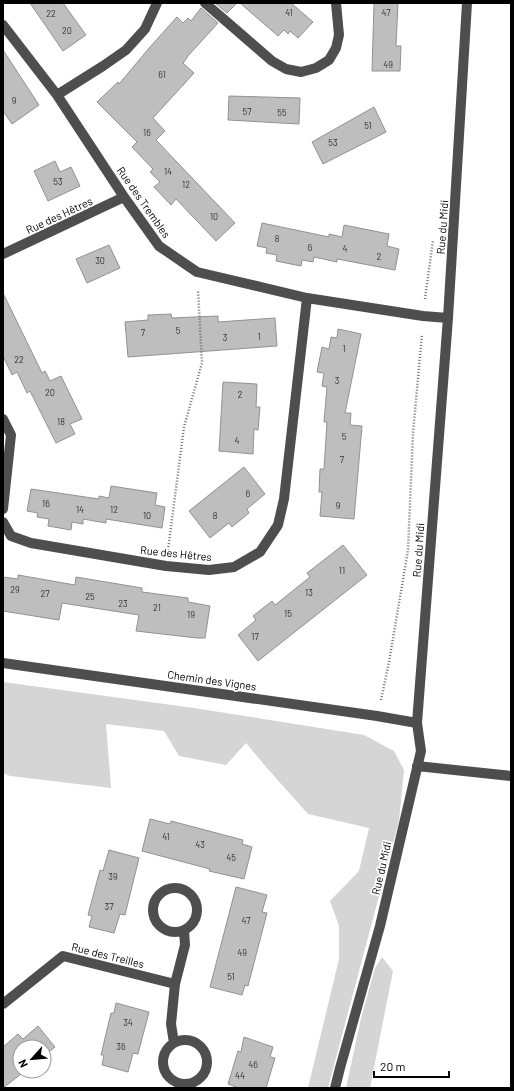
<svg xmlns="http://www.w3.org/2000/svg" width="514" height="1091" viewBox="0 0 514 1091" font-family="Barlow,sans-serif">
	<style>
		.green { fill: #d5d5d5 }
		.building { fill: #bebebe; stroke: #929292 }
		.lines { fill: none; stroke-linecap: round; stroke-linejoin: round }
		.path { stroke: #707070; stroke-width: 2.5; stroke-dasharray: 1 2; stroke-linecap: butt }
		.minor { stroke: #4e4e4e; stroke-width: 10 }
		.labels { text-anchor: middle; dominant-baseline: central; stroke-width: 3.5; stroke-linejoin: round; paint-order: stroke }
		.number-label { font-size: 9px; fill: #303030 }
		.street-label { font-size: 11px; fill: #000; stroke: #fff }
	</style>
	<rect width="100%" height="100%" fill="#fff"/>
	<path class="green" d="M3,682l191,26 170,27 30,16 10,19 -5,51 -71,267h-20l31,-129v-33l-9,-25 29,-30 10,-43 -61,-14 -42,-47 -20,-24 -20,22 -47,-9 -15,-25 -58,-7 5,64 -101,-12 -7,-3z
		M382,957l11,14 -23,117h-24l15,-70 14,-50z"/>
	<path class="building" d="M30,3h33l23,32 -23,16z
		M215,3h22l-10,10z
		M240,3h51l22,19 -15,16 -8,-7 -2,3 -4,-4 -6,6z
		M374,3h24l-2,43h5l-1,25h-28z
		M201,8l17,15 -31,34v1l-4,5 11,10 -41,45 12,13 -9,9 79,83 -19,18 -40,-42 -5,6 -17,-18 6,-5 -10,-10 3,-3 -21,-22 5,-5 -40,-40 21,-20 1,2 31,-37 27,-30 6,6 5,-5 3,3z
		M3,50l36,55 -27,19 -9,-13z
		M229,96l71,2 -1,26 -71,-4z
		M374,107l12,25 -63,32 -11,-22z
		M55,161l5,11 11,-5 9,19 -32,15 -14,-30z
		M262,223l67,14v-3l13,3 2,-12 45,9 -2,12 12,3 -4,21 -58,-11v3l-23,-5 -1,5 -11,-2 -1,6 -25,-5 1,-6 -11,-2 1,-5 -10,-2z
		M109,245l11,23 -33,15 -11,-24z
		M3,293l39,80 3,-2 5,10 11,-5 21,43 -12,5 5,10 -19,9 -26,-52 -3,2 -10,-21 -5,3 -9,-19z
		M171,314l1,4 46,-2v6l57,-4 2,28 -149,11 -3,-35 23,-2v-5z
		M338,329l23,5 -16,79h6l-1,12 12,1 -8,93 -34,-3 2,-24h-3l1,-23h4l3,-47h-3l3,-35 -5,-1 2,-13 -7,-1 5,-25 7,2 2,-12 6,1z
		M223,382l34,2 -1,23h4l-2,23 -4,-1 -1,25 -34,-3z
		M244,467l21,27 -18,15 2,4 -17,14 -3,-4 -19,15 -21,-27z
		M111,486l46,7 -2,12 10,2 -3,21 -56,-9v4l-23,-4v5l-11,-2 -1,8 -23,-4 1,-7 -12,-2 1,-4 -11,-2 4,-22 68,10v-3l10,2z
		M343,545l24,30 -109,86 -20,-26 18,-15 -3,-4 19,-15 3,4 35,-28 -3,-4z
		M18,575l57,10 1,-8 66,11v4l46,6v4l22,4 -5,32h-8l-61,-7 3,-16 -77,-12 -3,17 -56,-9v-34l15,2z
		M150,819l20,5 1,-3 72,19 -1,4 10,3 -8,32 -35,-8 1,-2 -68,-18z
		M109,850l30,8 -14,57 -5,-1 -6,19 -25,-6 3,-11 -4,-1 12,-45 3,1z
		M236,887l31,8 -5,17 5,1 -19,73 -3,-1 -3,10 -32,-8z
		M116,1003l33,9 -11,42 -5,-1 -5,19 -26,-7 2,-10h-3l10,-42h3z
		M38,1026l17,21 -11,9v-9h-24v24h5l-22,17v-41l15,-13 5,5z
		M244,1037l29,10 -3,10 5,1 -9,30h-27l-11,-4 10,-33 3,1z"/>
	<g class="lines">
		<path class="path" d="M425,299l8,-59
			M168,550l16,-123 18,-64 -4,-73
			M381,700l8,-38 19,-112 5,-117 9,-99"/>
		<path class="minor" d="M205,3l67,58 14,8 15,3 15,-4 13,-8 7,-12 3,-13 -3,-32
			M3,25l54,70 67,102 35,49 38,26 110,26 116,18 25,2
			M57,95l46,-29 23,-16 19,-21 12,-26
			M3,254l121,-57
			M3,419l8,16 -8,74
			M3,522l8,14 20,7 135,23 43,4 25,-3 26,-15 18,-27 6,-26 23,-201
			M3,663l374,53 40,7
			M417,766l94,10
			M153 910a22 22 0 1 1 44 0a22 22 0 1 1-44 0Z
			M3,1004l60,-48 112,28
			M163 1062a22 22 0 1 1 44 0a22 22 0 1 1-44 0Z
			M174,1043l-3,-19 4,-40 10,-39 -1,-15
			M335,1088l5,-20 40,-142 41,-175 -4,-28 31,-405 19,-315"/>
	</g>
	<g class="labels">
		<g class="number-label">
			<text x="289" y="12">41</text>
			<text x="386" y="12">47</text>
			<text x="51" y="13">22</text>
			<text x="67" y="30">20</text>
			<text x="388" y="64">49</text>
			<text x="162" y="74">61</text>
			<text x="14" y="100">9</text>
			<text x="247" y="111">57</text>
			<text x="282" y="112">55</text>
			<text x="368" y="125">51</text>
			<text x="147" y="132">16</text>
			<text x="333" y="142">53</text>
			<text x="168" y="171">14</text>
			<text x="58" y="181">53</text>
			<text x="186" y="184">12</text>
			<text x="214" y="216">10</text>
			<text x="277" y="238">8</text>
			<text x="310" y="247">6</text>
			<text x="345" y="248">4</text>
			<text x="379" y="256">2</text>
			<text x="100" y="260">30</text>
			<text x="178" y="330">5</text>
			<text x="143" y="332">7</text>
			<text x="259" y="336">1</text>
			<text x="225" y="337">3</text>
			<text x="344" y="348">1</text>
			<text x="19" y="359">22</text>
			<text x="337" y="380">3</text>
			<text x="50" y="392">20</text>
			<text x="240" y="394">2</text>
			<text x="61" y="421">18</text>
			<text x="344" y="436">5</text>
			<text x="237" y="440">4</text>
			<text x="342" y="459">7</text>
			<text x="248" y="493">6</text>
			<text x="46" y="503">16</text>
			<text x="338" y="505">9</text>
			<text x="80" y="509">14</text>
			<text x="114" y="509">12</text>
			<text x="147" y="515">10</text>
			<text x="215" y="515">8</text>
			<text x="342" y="570">11</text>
			<text x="15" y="589">29</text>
			<text x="309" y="592">13</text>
			<text x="45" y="593">27</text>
			<text x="90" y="596">25</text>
			<text x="123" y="603">23</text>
			<text x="157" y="607">21</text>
			<text x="288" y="613">15</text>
			<text x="191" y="614">19</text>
			<text x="255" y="636">17</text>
			<text x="166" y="836">41</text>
			<text x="200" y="844">43</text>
			<text x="231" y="857">45</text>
			<text x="113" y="876">39</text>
			<text x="109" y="906">37</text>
			<text x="246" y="920">47</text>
			<text x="242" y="952">49</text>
			<text x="231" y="976">51</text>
			<text x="128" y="1022">34</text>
			<text x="121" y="1046">36</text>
			<text x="253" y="1064">46</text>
			<text x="240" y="1075">44</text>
		</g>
		<g class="street-label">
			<text transform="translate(144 202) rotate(55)">Rue des Trembles</text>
			<text transform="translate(59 215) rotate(-25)">Rue des Hêtres</text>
			<text transform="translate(442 227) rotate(-86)">Rue du Midi</text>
			<text transform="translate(418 550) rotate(-86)">Rue du Midi</text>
			<text transform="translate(176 553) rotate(6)">Rue des Hêtres</text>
			<text transform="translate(212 680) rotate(8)">Chemin des Vignes</text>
			<text transform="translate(381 868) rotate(-77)">Rue du Midi</text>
			<text transform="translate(108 955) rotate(14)">Rue des Treilles</text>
		</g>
	</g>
	<rect width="514" height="1091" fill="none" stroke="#000000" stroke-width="8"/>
	<g transform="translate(32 1059) rotate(243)"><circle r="19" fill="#ffffff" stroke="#999999"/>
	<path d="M0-3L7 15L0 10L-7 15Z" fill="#000000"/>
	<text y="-6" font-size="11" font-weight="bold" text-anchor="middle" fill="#000000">N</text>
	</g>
	<path d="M374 1071v6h75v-6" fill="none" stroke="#000000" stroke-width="2"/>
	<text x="380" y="1071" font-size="12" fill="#000000" stroke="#ffffff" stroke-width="3" paint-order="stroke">20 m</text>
</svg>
